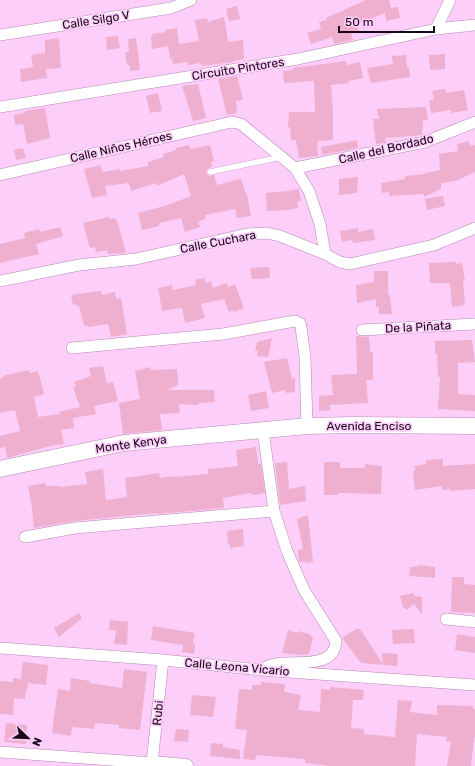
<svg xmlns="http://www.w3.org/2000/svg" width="475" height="766" viewBox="0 0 475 766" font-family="Rubik,sans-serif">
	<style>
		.building { fill: #efafce }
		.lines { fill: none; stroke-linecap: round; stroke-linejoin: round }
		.service-casing { stroke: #b488b2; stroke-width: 6 }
		.minor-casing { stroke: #b488b2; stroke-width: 12 }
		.tertiary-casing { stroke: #b488b2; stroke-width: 15 }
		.secondary-casing { stroke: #b488b2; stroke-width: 17 }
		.service { stroke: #fff; stroke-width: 5.5 }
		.minor { stroke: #fff; stroke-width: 11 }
		.tertiary { stroke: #fff; stroke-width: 14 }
		.secondary { stroke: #fff; stroke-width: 16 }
		.labels { text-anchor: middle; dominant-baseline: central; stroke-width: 3.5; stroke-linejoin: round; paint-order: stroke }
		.street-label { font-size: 12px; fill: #170817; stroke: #fdcefa }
	</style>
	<rect width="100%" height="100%" fill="#fdcefa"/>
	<path class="building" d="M366,0h23l2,8 7,-1 2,11 -14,3 -1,-8 -28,11 2,8 -8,2 2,6 -19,4 -2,-7 -21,7 -4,-11 14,-4 -2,-7 8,-2 -1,-2z
		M237,6l3,13 -11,2 -3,-12z
		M224,17l4,25 15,-2 1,19 -11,2v1l-31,4 -1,-3 -13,2 -1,-3 -14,2 -1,-6 -2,1 -2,-13 -16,3 -1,-12 2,-1 -1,-2 14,-2 -1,-2 12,-2 2,16 20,-3 -4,-21 12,-2 1,4z
		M118,36l2,12 -13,2 -1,-13z
		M59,38l2,30 -15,1 1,9 -26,4 -1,-13 13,-2 -2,-12 14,-2v-13z
		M136,38l4,32 -10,1v-6h-3l-2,-13 4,-1 -1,-12z
		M445,54v15l-15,1 -1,-15z
		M406,55l1,12h2l1,10 -39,6 -4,-15 26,-4 -1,-8z
		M346,61v4l14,-3 3,16 -15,3 1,2 -18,2 2,27v28l-15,1v4h-1l1,11 -19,2 -3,-18h-5l-1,-13h-2l1,-15h26l-1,-31 -30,2 -1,-12 10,-1v-2z
		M237,76l6,24 -7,1 1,12 -10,2 -9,-36z
		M198,84l8,34 -13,3 -11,-35z
		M445,89l1,4 18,-3 4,20 -17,3v-3l-20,3 -2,-13 5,-1 -2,-8z
		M158,93l4,18 -12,2 -4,-17z
		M426,107l2,13h-5l-1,15 -37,3 1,5 -10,1 -3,-25h6l-2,-10z
		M45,108l5,30 -23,6 -4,-20 -8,1 -1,-10 11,-2v-2z
		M357,140l1,8 -36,7 -1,-8z
		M469,141l1,5 5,-1v27l-19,9 -15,2v6l-17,8v-3l-35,2v-4l-7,1 -1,-10 24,-4v-3l20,-2v-1l15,-3 -1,-16 19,-3 -1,-7z
		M189,145l2,4 19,-4 4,16 -3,1 1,5 -5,2 -1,3 2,4 6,-1 3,10 24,-6 5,15h1l4,22 -14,2 -2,-9 -30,6 1,3 -8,4 2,5 -15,5 -4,-14 -22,5v3l-17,4 -4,-17 30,-8 23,-9 -7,-22 -27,12 -1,-3 -25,8 -2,-8 -24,3 2,9 -15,3 -8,-29 16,-4 3,7 17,-3v2l28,-5v-4l16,-5 -1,-3 13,-4v-2z
		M23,148l3,10 -10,2 -2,-10z
		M358,177l-1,16 -18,2v-16z
		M299,189l2,12 -4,1 1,6 -11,2 -20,1 -1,-18 21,-2z
		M443,196l2,10 -18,4 -2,-11z
		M109,217v2l6,-1v2h2l9,33 -18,1 -1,-4 -11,2 -1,-5 -5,1 -7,-25z
		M60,227l3,9 -27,8 3,10 -39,9v-19l25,-6 -1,-5 15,-4 1,3z
		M358,228v4l15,-3 2,11 -22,3 -1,-3 -10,2 -2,-11z
		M453,262h3v2l6,-1 3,18h-2l2,24 -13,2 -2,-24h-20l-1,-20z
		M269,267l1,11 -18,1 -2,-11z
		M374,271h14v24h2l2,19h-13v-7h-3v-8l-19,4 -1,-18 18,-3z
		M204,278l2,5 5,-2 2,7 14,-5 1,4 7,-3 9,24 -10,4 -1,-2 -4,2 -5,-13 -23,5 4,14 -20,5 -3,-15 -20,3 -4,-23 14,-3 1,5 23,-5 -1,-5z
		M101,291l1,4 13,-3 1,7 5,-1 6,36 -16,3 -3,-13 -19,3 -5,-2 -5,-19h-3v-2l-3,1 -2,-10z
		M356,336l13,1 1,15h3v28h-7l2,23 -38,2v5l-11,1v-15l14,-1 -2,-20 26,-1z
		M272,338l-4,19 -11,-1 1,-5h-3l2,-9z
		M472,340l3,22 -17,1v31l17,1v16l-37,-2 2,-32h-2l-1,-23h-2v-13z
		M287,358l5,21 3,-1v14l-9,1 -1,-3 -13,3 -8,-31z
		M103,366l4,17 6,-1 5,19 -24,5 2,8 -23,4 1,10 -13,2 3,14 -14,2 -43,12 -2,-11 -5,1v-12l20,-5 -5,-21 -15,3v-34l6,-4 23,-5v3l9,-2 6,23 -10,3 4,20 22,-3 -1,-2 21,-5 -7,-20 3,-1 -2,-4 17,-6 -2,-8z
		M150,367l1,3 26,-1 1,16 -11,5h47l1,12 -16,1 -1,2 -19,-1 1,9 -20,1 2,16 -39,4 -4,-31 21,-4 -5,-28z
		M266,391l3,17 -18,3 -3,-16z
		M256,447l2,17h3l4,29 -13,2v-2l-29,5 1,10 -67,6v-1l-83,8 -40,7 -2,-20 -4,-22 17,-3 1,3h14l1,1 26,-3 -2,-12 18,-3 3,31 21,-3 -2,-19 34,-5 1,5 13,-2v1l35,-3v-5l30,-3 -2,-16z
		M443,459v7l32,-2v25l-25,2v-2l-8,1v-4l-27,4 -2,-19h2v-5l11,-2v-4z
		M287,462l2,27 16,-3 1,15 -26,4 -5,-42z
		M324,462h16v6h25v-4l17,2 -1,28 -43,-1v2h-14z
		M308,515l5,47 -8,1v-2l-6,1 -1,-12 5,-1 -6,-30z
		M243,529l1,17 -14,2v-4h-2l-1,-13z
		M419,565l16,2v11l-26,-2 1,-9 9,-1z
		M452,577h12v7l11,1v28l-24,-1z
		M414,593v3l8,1v17l-8,-10 -7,6 -4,-3 -3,-11z
		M79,613l3,5 -23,19 -5,-9z
		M110,620l18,2 -1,23 -13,-1 2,-14h-7z
		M153,626l42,7 -2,10 2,1 -1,10 -12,-2 1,-7 -32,-5z
		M356,629h4l23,35 -1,-11 16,1 -1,12 -36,-3 -19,-25z
		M414,629l1,14 -22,1 -1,-14z
		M288,630l10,3 1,-2 10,3 4,4 -4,16 -8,1 -19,-2z
		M457,634l18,3v16l-20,-3z
		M23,662l25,3 -2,20 -18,-2 -1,7h-1l-1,9 -11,-1 -1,17 -13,-1v-33l13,1v-4l8,1z
		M124,669l23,3 -7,58 -21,-2v-3l-24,-2 -1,6 -22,-2 -1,9 -19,-3 6,-44 12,2 1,-13 19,3v2l32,5z
		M261,682l24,2 -1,8 17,3 -3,15 22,2 1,-23 9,1v-3l34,3 -1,10h-10l-2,28 13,1v5l31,3 3,-37 14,1 -2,11 27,3v-10l36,1v3h2v29h-1l-3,28h-24l4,-25h-5l1,-4 -30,-3 -2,32h-85l-25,-3v-4l-49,-4 -1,5 -12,-1 4,-29 -12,-1 4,-40 13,1v-5h9z
		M192,695l24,2 -3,20 -23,-2z
		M6,723l21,2 -1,19 -22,-2z
		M176,729l13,1 -1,12 -14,-1z
		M211,743l12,1v3l17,3v9l-30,-3z"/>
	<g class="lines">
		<g class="service-casing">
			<path id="service" d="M210,172l71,-15"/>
		</g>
		<g class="minor-casing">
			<path id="minor" d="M436,29l14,-29
				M0,35l171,-27 20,-8
				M0,107l298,-48 138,-30 39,-4
				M295,168l130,-26 50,-20
				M0,175l232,-53 9,2 54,44 14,23 11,33 5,30
				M0,281l79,-16 57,-6 111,-25 20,-1 13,3 45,18 15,8 10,2 84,-19 41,-17
				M362,330l113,-6
				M72,348l151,-14 72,-13 5,2 1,4 4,30 2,69
				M263,430l11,81 13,40 17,39 32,51c-2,33 -49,15 -70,26
				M25,537l50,-9 199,-17
				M446,619l29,3
				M0,648l163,12 97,10 215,15
				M0,752l152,11 11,-103"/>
		</g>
		<g class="tertiary-casing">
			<path id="tertiary" d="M152,766v-3l34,3"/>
		</g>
		<g class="secondary-casing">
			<path id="secondary" d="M0,469l124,-26 183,-17 47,-1 121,1"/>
		</g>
		<use href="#service" class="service"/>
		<use href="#minor" class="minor"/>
		<use href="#tertiary" class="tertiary"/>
		<use href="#secondary" class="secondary"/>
	</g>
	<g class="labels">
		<g class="street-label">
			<text transform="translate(96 20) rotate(-9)">Calle Silgo V</text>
			<text transform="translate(238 69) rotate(-9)">Circuito Pintores</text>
			<text transform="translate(121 147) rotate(-13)">Calle Niños Héroes</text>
			<text transform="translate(386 149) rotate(-13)">Calle del Bordado</text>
			<text transform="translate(218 242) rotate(-11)">Calle Cuchara</text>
			<text transform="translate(418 327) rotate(-3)">De la Piñata</text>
			<text x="369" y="426">Avenida Enciso</text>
			<text transform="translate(131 444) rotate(-8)">Monte Kenya</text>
			<text transform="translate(237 667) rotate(5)">Calle Leona Vicario</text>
			<text transform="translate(158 713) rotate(-84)">Rubi</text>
		</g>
	</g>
	<g transform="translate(28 738) rotate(113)" stroke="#fdcefa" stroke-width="3" paint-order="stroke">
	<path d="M0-3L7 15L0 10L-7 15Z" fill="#170817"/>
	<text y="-6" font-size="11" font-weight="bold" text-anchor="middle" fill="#170817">N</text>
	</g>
	<path d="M339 26v6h95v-6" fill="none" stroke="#170817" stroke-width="2"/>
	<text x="345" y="26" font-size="12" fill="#170817" stroke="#fdcefa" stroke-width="3" paint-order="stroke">50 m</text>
</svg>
